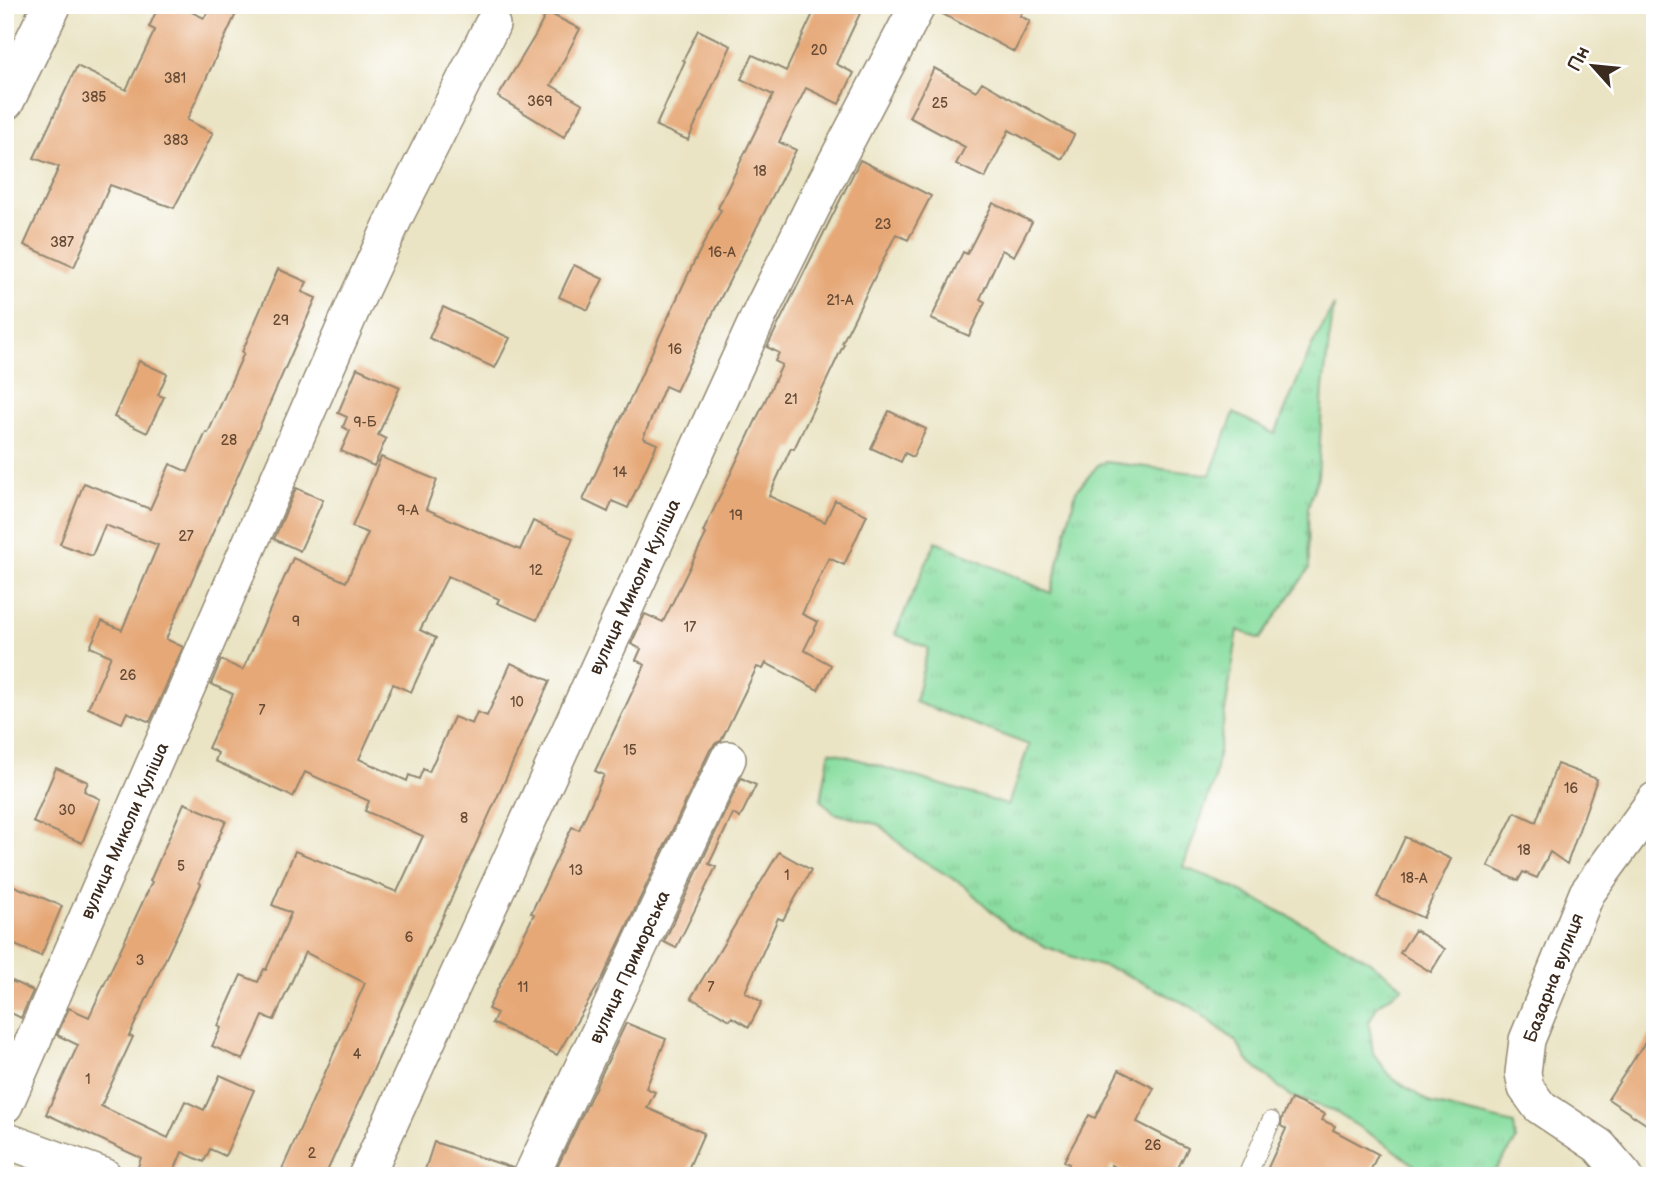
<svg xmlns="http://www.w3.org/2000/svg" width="1660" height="1181" viewBox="0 0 1660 1181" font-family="'Balsamiq Sans',sans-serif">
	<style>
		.grass { fill: url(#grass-tufts); stroke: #628460; stroke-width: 2 }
		.building { fill: #e6a877 }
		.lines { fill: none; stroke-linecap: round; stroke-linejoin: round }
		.service-casing { stroke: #928771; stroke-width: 20 }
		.minor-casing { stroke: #928771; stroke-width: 38 }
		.tertiary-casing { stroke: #928771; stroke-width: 41 }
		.service { stroke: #fff; stroke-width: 18 }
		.minor { stroke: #fff; stroke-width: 35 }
		.tertiary { stroke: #fff; stroke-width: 38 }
		.labels { text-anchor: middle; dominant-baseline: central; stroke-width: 7; stroke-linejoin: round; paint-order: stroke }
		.number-label { font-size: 14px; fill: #664a34 }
		.street-label { font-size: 18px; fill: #3b2a1e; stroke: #fff }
	</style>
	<defs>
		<pattern id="grass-tufts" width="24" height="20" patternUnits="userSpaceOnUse" patternTransform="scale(1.75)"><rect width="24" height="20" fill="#8adea1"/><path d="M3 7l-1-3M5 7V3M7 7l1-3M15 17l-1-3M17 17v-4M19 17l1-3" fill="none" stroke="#78bf8a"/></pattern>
	</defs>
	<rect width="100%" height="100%" fill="#fff"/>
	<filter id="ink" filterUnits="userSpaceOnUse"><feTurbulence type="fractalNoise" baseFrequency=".0143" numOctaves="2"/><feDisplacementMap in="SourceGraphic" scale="14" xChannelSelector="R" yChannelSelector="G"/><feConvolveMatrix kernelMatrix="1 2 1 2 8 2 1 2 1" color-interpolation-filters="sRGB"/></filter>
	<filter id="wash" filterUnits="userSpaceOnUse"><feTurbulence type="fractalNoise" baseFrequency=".00686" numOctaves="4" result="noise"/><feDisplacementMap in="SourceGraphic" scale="28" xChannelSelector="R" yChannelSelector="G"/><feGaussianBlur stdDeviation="1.57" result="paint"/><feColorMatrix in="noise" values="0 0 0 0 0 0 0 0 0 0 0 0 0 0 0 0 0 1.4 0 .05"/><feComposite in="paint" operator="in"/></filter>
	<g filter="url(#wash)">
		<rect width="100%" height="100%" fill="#eae4c4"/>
		<path class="grass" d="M1334,305l-11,82 -5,89 -10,31 1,62 -49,70 -22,-9 -24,151 -31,86 37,14 90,46 58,33 35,27 -26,19 -8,16 4,31 19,25 40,26 82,20 2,17 -25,35h-63l-36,-28 -60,-38 -42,-14 -43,-36 -10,-18 -45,-35 -73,-36 -32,-9 -43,-16 -34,-18 -47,-43 -54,-33 -29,-27 -46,-12 -13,-13 9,-49 178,54 21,-60 -114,-43 13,-54 -33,-14 41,-93 115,52 25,-102 23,-27 7,-2 104,13 24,-62 41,21 36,-86z"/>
		<g id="blocks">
			<path class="building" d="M159,5h18l27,13 8,-13h28l-53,115 26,13 -39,75 -64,-23 -36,82 -50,-22 35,-78 -25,-9 43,-92 49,24 29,-60 -6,-3z
				M817,5h47l-28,59 18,9 -15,31 -33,-16 -27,54 17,8 -82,161 -38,80 -11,-5 -22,52 14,6 -29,64 -16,-7 -4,11 -25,-12 110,-236 28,-54 -3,-2 55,-113 -32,-16 12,-24 33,16z
				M938,5h87l-5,11 10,5 -16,31 -77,-41z
				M547,12l33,17 -29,56 32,19 -19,33 -66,-40 38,-63z
				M698,30l33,16 -43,94 -32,-14 29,-65 -2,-1z
				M934,68l42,23 6,-9 92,53 -12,24 -53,-29 -24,48 -29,-14 9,-17 -56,-30z
				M860,160l71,36 -23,44 -12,-6 -54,109 2,1 -50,105 -3,-1 -22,48 56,26 10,-22 32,15 -23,50 -15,-7 -27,56 16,8 -14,28 27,15 -13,25 -52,-27 -3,6 -6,-2 -36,74 -5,2 -6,7 -107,227 -46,78 -65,-32 5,-10 -9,-4 46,-95 -3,-1 41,-86 7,3 25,-55 -9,-4 50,-106 -9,-5 5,-11 -10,-5 14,-30 18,8 43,-88 -3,-2 79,-167 -7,-4 4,-8 -12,-6z
				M993,203l39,19 -18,34 -12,-6 -22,49 5,3 -16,34 -38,-17 32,-67 4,2z
				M574,265l29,14 -15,31 -29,-13z
				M278,269l29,13 -5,10 14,6 -150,341 17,8 -33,75 -23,-10 -5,11 -34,-15 23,-52 -21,-9 12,-26 20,9 36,-85 -53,-20 -13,31 -32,-12 24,-61 66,26 20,-45 18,8 18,-40 2,1 36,-80 -2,-1z
				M443,307l67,31 -15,30 -66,-30z
				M139,361l28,13 -9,21 6,2 -17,36 -33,-16z
				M357,368l43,19 -22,48 8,4 -12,27 -33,-15 9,-20 -7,-4 4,-10 -9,-4z
				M889,411l37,18 -13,28 -8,-4 -4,9 -30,-14z
				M381,457l56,23 -11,29 94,41 13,-29 40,17 -36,82 -40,-17 2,-4 -51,-23 -28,54 16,8 -25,54 -18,-8 -34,75 48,22 2,-6 10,4 4,-10 6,3 25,-55 18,7 5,-12 10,4 24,-53 39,18 -225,495h-46l86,-193 -60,-31 -31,68 -11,-4 -20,44 -31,-14 9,-18 -3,-2 23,-51 17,7 6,-13 2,1 25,-57 -19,-8 23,-54 102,41 26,-56 -58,-25 4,-10 -64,-29 -12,25 -78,-36 3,-8 -10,-5 25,-54 -22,-10 10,-24 22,10 50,-112 53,24 22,-49 -16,-6z
				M296,488l27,12 -23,51 -26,-12z
				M1557,764l40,15 -30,85 -17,-12 -13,26 -14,-6 -5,9 -30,-15 27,-54 21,10z
				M56,768l32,14 -4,9 16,8 -18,44 -49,-21z
				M741,778l15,7 -16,33 -7,-4 -24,50 7,3 -40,81 -12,-6z
				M184,803l42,18 -27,61 2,2 -72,152 4,1 -32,69 67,32 17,-37 19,9 16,-35 34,15 -29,66 -15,-7 -6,13 -22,-10 -10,24h-11l-23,-9 3,-9 -95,-44 32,-69 -21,-10 12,-27 20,9 63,-135 -2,-1z
				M1405,837l46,22 -28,59 -46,-21z
				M779,852l32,18 -28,50 -5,-2 -33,74 17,10 -13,25 -17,-10 -2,3 -39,-22z
				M12,885l50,21 -21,50 -36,-15v-39z
				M1415,930l30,19 -14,23 -31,-19z
				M12,981l21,10 -12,27 -16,-8v-15z
				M626,1023l40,16 -20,49 9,4 -8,16 57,25 -19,43h-132z
				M1655,1027v103l-47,-31z
				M1119,1070l35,18 -17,34 51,26 -14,28h-41l-22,-11 -3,11h-45l6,-12 -5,-3 25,-46 6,3z
				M1291,1099l34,15 -3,6 13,6 -2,4 45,24 -10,22h-104l22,-47 -5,-3 1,-8z
				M434,1142l79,26 -2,8h-88z"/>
		</g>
	</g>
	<g filter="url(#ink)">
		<use href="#blocks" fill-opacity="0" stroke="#928771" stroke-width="2"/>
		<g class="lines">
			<g class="service-casing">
				<path id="service" d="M1247,1176l24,-55"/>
			</g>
			<g class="minor-casing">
				<path id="minor" d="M5,1105l349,-800 42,-90 96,-190
					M5,1140l99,36
					M366,1176l395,-865 59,-119 98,-187
					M531,1176l197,-417
					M1625,1176l-26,-30 -60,-40 -13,-18 -3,-15 4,-33 60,-147 68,-93"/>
			</g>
			<g class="tertiary-casing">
				<path id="tertiary" d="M5,101l47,-96"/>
			</g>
			<use href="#service" class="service"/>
			<use href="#minor" class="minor"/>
			<use href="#tertiary" class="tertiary"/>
		</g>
	</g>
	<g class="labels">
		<g class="number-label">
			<text x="819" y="50">20</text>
			<text x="175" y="78">381</text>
			<text x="94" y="97">385</text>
			<text x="540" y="101">369</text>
			<text x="940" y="103">25</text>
			<text x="176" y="140">383</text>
			<text x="760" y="171">18</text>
			<text x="883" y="224">23</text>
			<text x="62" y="242">387</text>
			<text x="722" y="252">16-А</text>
			<text x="840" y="300">21-А</text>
			<text x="281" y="320">29</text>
			<text x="675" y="349">16</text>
			<text x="791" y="399">21</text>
			<text x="365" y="422">9-Б</text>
			<text x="229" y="440">28</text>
			<text x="620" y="472">14</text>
			<text x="408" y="510">9-А</text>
			<text x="736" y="515">19</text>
			<text x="186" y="536">27</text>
			<text x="536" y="570">12</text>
			<text x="296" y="621">9</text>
			<text x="690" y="627">17</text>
			<text x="128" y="675">26</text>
			<text x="517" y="702">10</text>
			<text x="262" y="710">7</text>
			<text x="630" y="750">15</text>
			<text x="1571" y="788">16</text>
			<text x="67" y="810">30</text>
			<text x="464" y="818">8</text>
			<text x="1524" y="850">18</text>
			<text x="181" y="866">5</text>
			<text x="576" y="870">13</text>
			<text x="787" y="875">1</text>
			<text x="1414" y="878">18-А</text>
			<text x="409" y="937">6</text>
			<text x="140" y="960">3</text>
			<text x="523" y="987">11</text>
			<text x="711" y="987">7</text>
			<text x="357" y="1054">4</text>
			<text x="88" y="1079">1</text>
			<text x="1153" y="1145">26</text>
			<text x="312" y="1153">2</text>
		</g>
		<g class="street-label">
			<text transform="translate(635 587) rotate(-65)">вулиця Миколи Куліша</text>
			<text transform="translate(125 831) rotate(-66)">вулиця Миколи Куліша</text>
			<text transform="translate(630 967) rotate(-65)">вулиця Приморська</text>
			<text transform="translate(1554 978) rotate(-69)">Базарна вулиця</text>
		</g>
	</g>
	<rect width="1660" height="1181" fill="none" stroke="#fff" stroke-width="28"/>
	<g transform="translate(1593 66) rotate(297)" stroke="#ffffff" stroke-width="5" paint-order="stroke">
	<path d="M0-5L12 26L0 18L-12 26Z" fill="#3b2a1e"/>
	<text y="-10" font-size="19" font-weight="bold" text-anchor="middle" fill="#3b2a1e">Пн</text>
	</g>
</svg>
